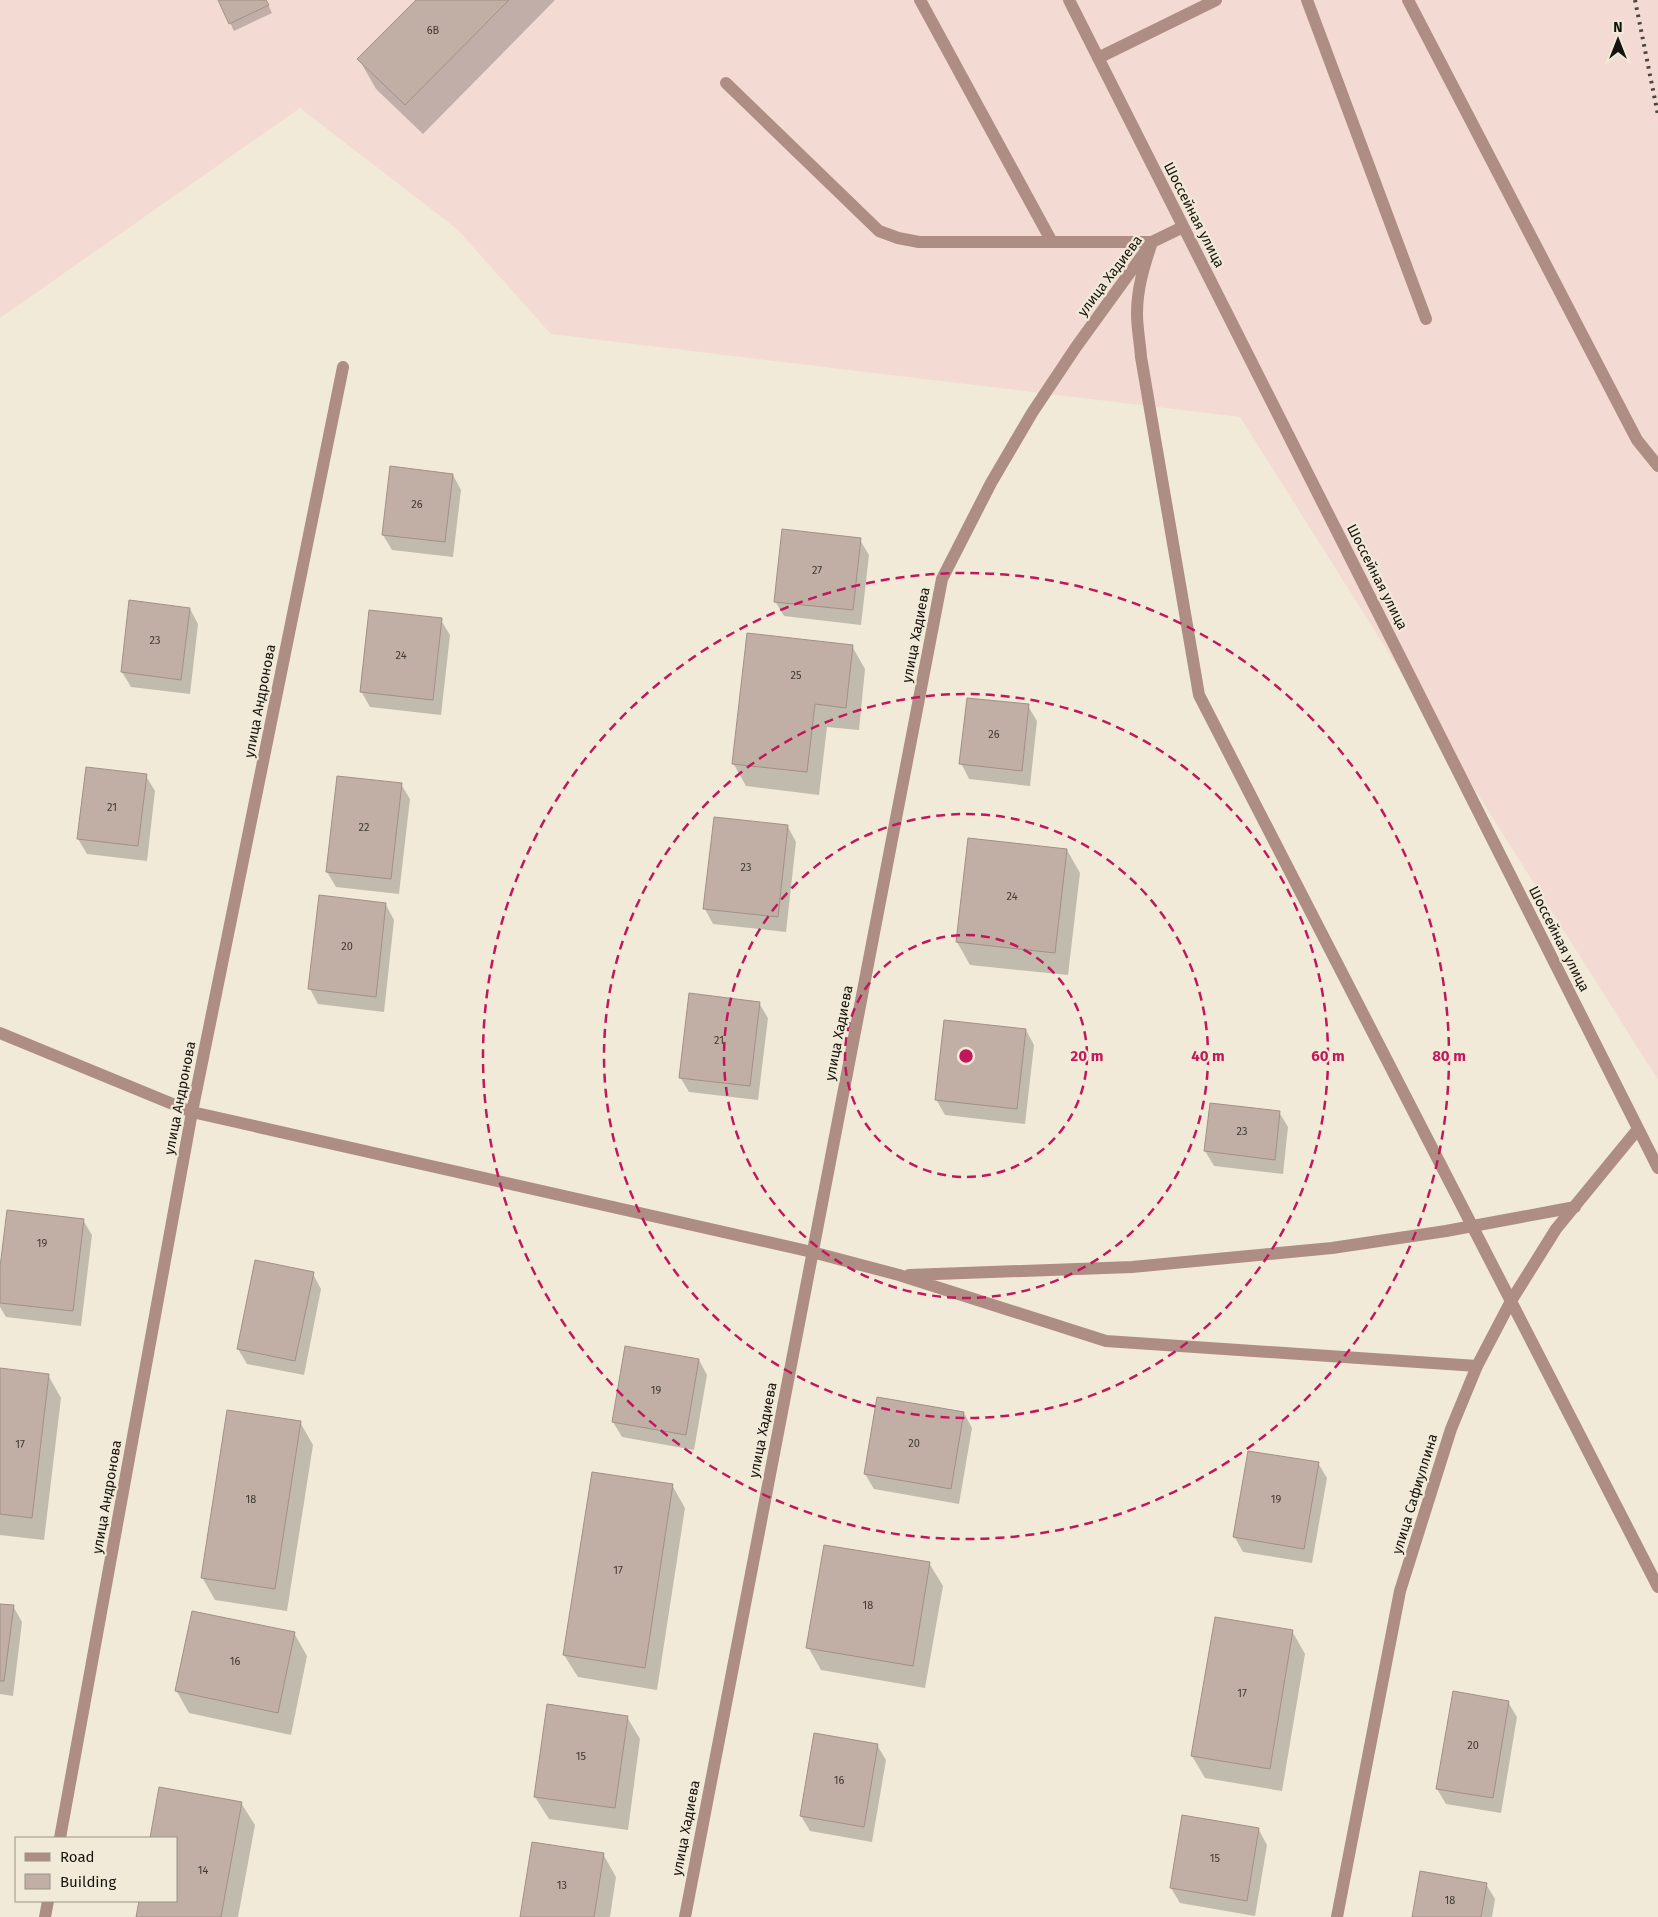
<svg xmlns="http://www.w3.org/2000/svg" width="1658" height="1917" viewBox="0 0 1658 1917" font-family="'Fira Sans',sans-serif">
	<style>
		.industrial { fill: #f3dad3 }
		.shadow { fill: #0003 }
		.building { fill: #c1aea5; stroke: #a29087 }
		.lines { fill: none; stroke-linecap: round; stroke-linejoin: round }
		.minor { stroke: #ae8d84; stroke-width: 12 }
		.rail { stroke: #4a463d; stroke-width: 4; stroke-dasharray: 2.5 5; stroke-linecap: butt }
		.ring { fill: none; stroke: #c2185b; stroke-width: 2.5; stroke-dasharray: 9 6 }
		.labels { text-anchor: middle; dominant-baseline: central; stroke-width: 4.5; stroke-linejoin: round; paint-order: stroke }
		.number-label { font-size: 11px; fill: #413a33 }
		.street-label { font-size: 14px; fill: #16130d; stroke: #f1ead8 }
		.centre { fill: #c2185b; stroke: #f1ead8; stroke-width: 2.5 }
		.ring-label { font-size: 15px; text-anchor: middle; font-weight: bold; fill: #c2185b; stroke: #f1ead8; stroke-width: 4.5; stroke-linejoin: round; paint-order: stroke }
	</style>
	<rect width="100%" height="100%" fill="#f1ead8"/>
	<path class="industrial" d="M0,0h1658v1080l-418,-663 -689,-83 -94,-105 -157,-121 -300,210z"/>
	<path class="shadow" d="M219,0h47l6,13 -38,18z
		M417,0h138l-132,134 -47,-45 -17,-30z
		M453,475l8,15 -8,67 -61,-7 -9,-15z
		M860,540l9,15 -8,70 -77,-9 -9,-15z
		M190,609l8,15 -8,70 -59,-7 -9,-15z
		M441,620l9,15 -9,80 -71,-8 -9,-16z
		M852,646l13,23 -6,61 -32,-3 -8,68 -73,-9 -13,-23z
		M1028,706l9,15 -7,65 -61,-7 -8,-16z
		M146,776l9,15 -8,70 -60,-7 -9,-15z
		M401,784l9,15 -11,95 -63,-7 -9,-15z
		M788,827l8,15 -10,90 -73,-8 -8,-15z
		M969,839l98,11 13,23 -12,102 -98,-10 -13,-23z
		M386,905l8,15 -10,92 -66,-8 -8,-15z
		M759,1003l9,15 -10,82 -69,-8 -9,-15z
		M1026,1030l8,15 -9,79 -80,-9 -9,-16z
		M1211,1104l68,8 9,15 -5,47 -69,-8 -9,-15z
		M83,1220l9,15 -11,91 -75,-9 -6,-10v-29z
		M313,1274l8,15 -17,86 -57,-11 -9,-15z
		M699,1360l8,15 -13,75 -72,-13 -9,-15z
		M0,1369l48,6 13,23 -17,142 -44,-5z
		M964,1413l8,15 -13,76 -85,-15 -9,-15z
		M300,1422l13,23 -26,166 -72,-11 -13,-23z
		M1318,1463l9,15 -15,85 -69,-11 -9,-16z
		M672,1485l13,23 -28,182 -79,-13 -14,-22z
		M929,1563l14,23 -18,102 -104,-18 -13,-23z
		M0,1605l13,1 9,16 -9,74 -13,-2z
		M1292,1631l13,23 -23,137 -77,-13 -13,-22z
		M294,1633l13,23 -16,79 -102,-22 -13,-23z
		M1508,1702l9,15 -16,96 -55,-9 -9,-15z
		M627,1717l13,22 -12,91 -79,-11 -14,-22z
		M877,1745l9,15 -14,82 -62,-11 -9,-15z
		M160,1788l81,15 14,22 -17,92h-101l3,-16h36v-63h-25z
		M1259,1830l8,15 -12,71 -75,-13 -9,-15z
		M603,1854l13,23 -6,40h-88z
		M1486,1884l9,15 -3,18h-79z"/>
	<path class="building" d="M218,0h48l3,5 -40,19z
		M416,0h93l-104,105 -48,-46z
		M390,466l63,8 -8,68 -63,-7z
		M782,529l79,9 -8,72 -79,-8z
		M129,600l61,8 -9,72 -60,-8z
		M369,610l73,8 -9,82 -73,-8z
		M747,633l106,12 -7,63 -31,-4 -8,68 -75,-8z
		M967,698l62,6 -7,67 -63,-7z
		M86,767l61,7 -9,72 -61,-7z
		M337,776l65,7 -11,96 -65,-7z
		M714,817l74,8 -10,92 -75,-8z
		M968,838l99,11 -12,104 -99,-11z
		M319,895l67,8 -10,94 -68,-8z
		M689,993l71,9 -10,84 -71,-8z
		M944,1020l82,9 -9,80 -82,-9z
		M1210,1103l70,8 -5,49 -71,-9z
		M7,1210l77,9 -11,92 -73,-8v-36z
		M255,1260l59,12 -19,89 -58,-12z
		M625,1346l74,13 -13,76 -74,-13z
		M0,1368l49,6 -17,144 -32,-4z
		M877,1397l87,15 -13,77 -87,-15z
		M227,1410l74,11 -26,168 -74,-11z
		M1248,1451l71,11 -15,87 -71,-12z
		M592,1472l81,12 -28,184 -82,-13z
		M824,1545l106,17 -17,104 -107,-18z
		M0,1604l14,1 -10,76h-4z
		M192,1611l103,21 -17,81 -103,-22z
		M1215,1617l78,13 -23,139 -79,-13z
		M1453,1691l56,10 -16,97 -57,-9z
		M547,1704l81,12 -13,92 -81,-11z
		M814,1733l64,11 -14,83 -64,-11z
		M159,1787l83,15 -21,115h-85l3,-16h37v-63h-26z
		M1182,1815l77,13 -12,73 -77,-13z
		M532,1842l72,11 -10,64h-74z
		M1420,1871l67,12 -6,34h-69z"/>
	<g class="lines">
		<path class="minor" d="M920,0l132,242
			M1069,0l589,1168
			M1307,0l119,319
			M1408,0l229,440 21,26
			M1098,58l118,-58
			M726,83l153,148 19,7 21,4h233c-8,24 -15,46 -15,72 0,14 3,29 4,43l58,338 459,892
			M0,1033l192,79 620,140 87,23 207,66 371,25
			M909,1275l223,-8 200,-19 114,-17 129,-24
			M60,1838l132,-726 151,-745
			M45,1917l3,-16
			M685,1917l257,-1338 49,-96 41,-70 44,-66 76,-105 31,-15
			M1337,1917l63,-326 51,-162 26,-63 34,-65 45,-72 82,-100"/>
		<path class="rail" d="M1635,0l23,115"/>
	</g>
	<g class="ring">
		<circle cx="966" cy="1056" r="121"/>
		<circle cx="966" cy="1056" r="242"/>
		<circle cx="966" cy="1056" r="362"/>
		<circle cx="966" cy="1056" r="483"/>
	</g>
	<g class="labels">
		<g class="number-label">
			<text x="433" y="30">6В</text>
			<text x="417" y="504">26</text>
			<text x="817" y="570">27</text>
			<text x="155" y="640">23</text>
			<text x="401" y="655">24</text>
			<text x="796" y="675">25</text>
			<text x="994" y="734">26</text>
			<text x="112" y="807">21</text>
			<text x="364" y="827">22</text>
			<text x="746" y="867">23</text>
			<text x="1012" y="896">24</text>
			<text x="347" y="946">20</text>
			<text x="719" y="1040">21</text>
			<text x="1242" y="1131">23</text>
			<text x="42" y="1243">19</text>
			<text x="656" y="1390">19</text>
			<text x="914" y="1443">20</text>
			<text x="20" y="1444">17</text>
			<text x="251" y="1499">18</text>
			<text x="1276" y="1499">19</text>
			<text x="618" y="1570">17</text>
			<text x="868" y="1605">18</text>
			<text x="235" y="1661">16</text>
			<text x="1242" y="1693">17</text>
			<text x="1473" y="1745">20</text>
			<text x="581" y="1756">15</text>
			<text x="839" y="1780">16</text>
			<text x="1215" y="1858">15</text>
			<text x="203" y="1870">14</text>
			<text x="562" y="1885">13</text>
			<text x="1450" y="1900">18</text>
		</g>
		<g class="street-label">
			<text transform="translate(1194 215) rotate(63)">Шоссейная улица</text>
			<text transform="translate(1110 276) rotate(-53)">улица Хадиева</text>
			<text transform="translate(1377 577) rotate(63)">Шоссейная улица</text>
			<text transform="translate(916 635) rotate(-79)">улица Хадиева</text>
			<text transform="translate(260 701) rotate(-79)">улица Андронова</text>
			<text transform="translate(1559 939) rotate(63)">Шоссейная улица</text>
			<text transform="translate(839 1033) rotate(-79)">улица Хадиева</text>
			<text transform="translate(180 1098) rotate(-79)">улица Андронова</text>
			<text transform="translate(763 1430) rotate(-79)">улица Хадиева</text>
			<text transform="translate(1415 1494) rotate(-73)">улица Сафиуллина</text>
			<text transform="translate(107 1497) rotate(-80)">улица Андронова</text>
			<text transform="translate(686 1828) rotate(-79)">улица Хадиева</text>
		</g>
	</g>
	<circle cx="966" cy="1056" r="8" class="centre"/>
	<g class="ring-label">
		<text x="1087" y="1061">20 m</text>
		<text x="1208" y="1061">40 m</text>
		<text x="1328" y="1061">60 m</text>
		<text x="1449" y="1061">80 m</text>
	</g>
	<rect x="15" y="1837" width="162" height="65" fill="#f1ead8" stroke="#999487"/>
	<rect x="25" y="1853" width="25" height="8" fill="#ae8d84" stroke="#999487"/>
	<text x="60" y="1862" font-size="15" fill="#16130d">Road</text>
	<rect x="25" y="1874" width="25" height="15" fill="#c1aea5" stroke="#999487"/>
	<text x="60" y="1887" font-size="15" fill="#16130d">Building</text>
	<g transform="translate(1618 40)" stroke="#f1ead8" stroke-width="4" paint-order="stroke">
	<path d="M0-4L9 19L0 12L-9 19Z" fill="#16130d"/>
	<text y="-8" font-size="14" font-weight="bold" text-anchor="middle" fill="#16130d">N</text>
	</g>
</svg>
